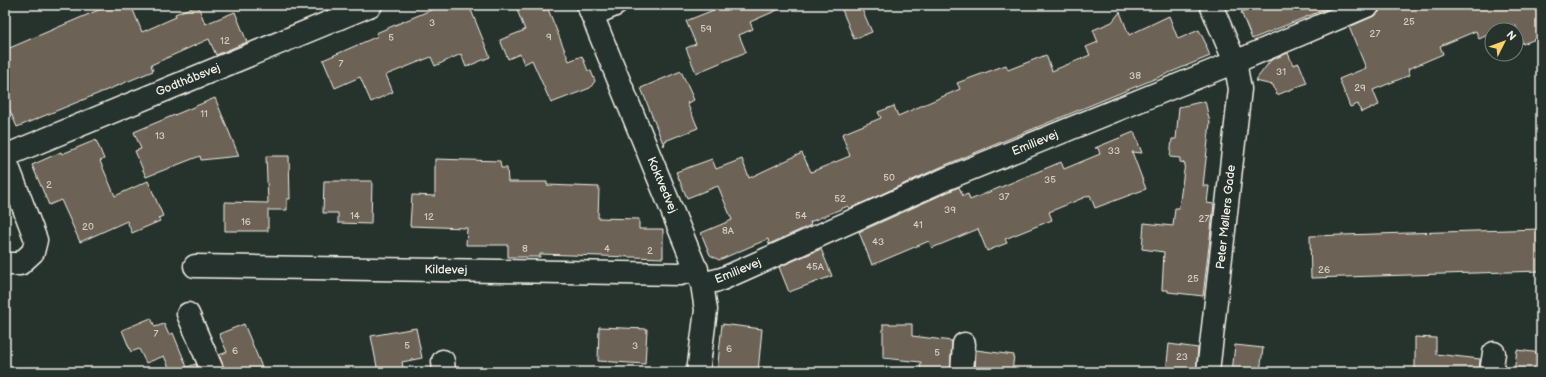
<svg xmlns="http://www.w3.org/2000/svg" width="1546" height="377" viewBox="0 0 1546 377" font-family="'Balsamiq Sans',sans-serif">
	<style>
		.building { fill: #6c6255; stroke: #f4f1e8 }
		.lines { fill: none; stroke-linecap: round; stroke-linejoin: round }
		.minor-casing { stroke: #f4f1e8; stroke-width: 25 }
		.minor { stroke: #26332d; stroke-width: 22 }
		.labels { text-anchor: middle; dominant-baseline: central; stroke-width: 3; stroke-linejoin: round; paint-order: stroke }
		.number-label { font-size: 10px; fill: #d2cdc3 }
		.street-label { font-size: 12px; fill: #f4f1e8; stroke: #26332d }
	</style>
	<rect width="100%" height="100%" fill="#26332d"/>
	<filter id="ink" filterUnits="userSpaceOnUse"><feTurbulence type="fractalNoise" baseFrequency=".025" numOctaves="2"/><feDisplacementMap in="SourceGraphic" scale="8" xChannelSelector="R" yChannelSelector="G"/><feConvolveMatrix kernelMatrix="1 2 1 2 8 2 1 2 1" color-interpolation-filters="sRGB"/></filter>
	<g filter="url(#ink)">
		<path class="building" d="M110,5h21l11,27 34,-15 -1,-3 23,-9 7,19 30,-12 12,30 -31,13 -7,-16 -58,26 2,6 -136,56 -12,-28v-49z
			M443,5h26l21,52 -24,10 -5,-13 -26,12 -4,-9 -45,18 7,17 -22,10 -11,-25 -25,11 -12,-28 55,-24 -2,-3z
			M515,5h24l3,6 6,-2 21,52 13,-5 6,15h3l4,10 -5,7 -39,15 -19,-43 -8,4 -4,-10 -12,5 -8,-19 25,-10z
			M726,5h63l-39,17 3,7 -14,6 7,17 -50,21 -10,-25 10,-4 -10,-23z
			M840,5h20l12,27 -18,7z
			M1260,5h73v1l-81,33 -11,-27z
			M1381,5h160v32l-18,7 -8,-20 -15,6h-8v3l-13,6 -3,-8 -36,15 3,8 -35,15 2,6 -37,15 6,15 -18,7 -3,-8 -8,3 -11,-28 27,-11 -17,-41 25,-11 5,-4z
			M1120,12l9,23 40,-19 9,23 21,-9 8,16h-1l4,10 -267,110 -94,43 -1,-3 -38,16 1,3 -42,19 -1,-5 -49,21 -9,-5 -9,-22 31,-13 -14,-34 -31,12 -11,-26 36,-13 4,10 26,-10 7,19 53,-25 9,19 39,-16 -8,-22 39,-16 -3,-6 16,-6 4,10 62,-27 -3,-6 49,-18 2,5 38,-15 6,16 38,-16 -4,-8 12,-5 -5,-12 19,-8z
			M1288,53l5,12 6,-2 8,20 -30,12 -4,-10 -18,-4 16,-21z
			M681,71l13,29 -7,3 11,25 -33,13 -1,5 -23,-58z
			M215,98l24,58 -38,4 -1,-4 -54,21 -11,-26 6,-2 -7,-17z
			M1205,101l5,22 -7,63h6l-2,17 7,1 -11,92 -35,-4v-2h-6l2,-38 -22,-3 2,-26 29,3 2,-18h4l6,-45 -5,-1v-4l-10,-1 2,-18h4l3,-32z
			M1134,132l8,21 -10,-1 14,37 -51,19 -5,-13 -41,17 3,8 -47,19 2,4 -20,8 -9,-22 -46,19 -3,-7 -57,24 -13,-33 100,-45 4,9 5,-2 2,6 91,-38 3,7 36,-15 -2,-6h-3z
			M96,140l8,19 -4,2 15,35 33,-15 15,35 -5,2 2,3 -28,12 -5,-12 -47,21 -19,-42 -12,5 -17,-40 29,-13 1,2z
			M266,156h23l1,43h-3v11h-19v21h-43v-29l43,1z
			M435,159l65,2 1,7h6l1,14h39v3l52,2 -1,31 41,1v10h24v29l-123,-4v3h-32v-12h-42l1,-17 -57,-2 2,-31 23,1z
			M324,181h48l-1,43 -33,-1v-10h-15z
			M1541,229v42l-230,7 -1,-42z
			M821,249l11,27 -43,16 -10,-25z
			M151,318l4,9 9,-3 5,11 4,-2 14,34 9,-3 3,8h-28l-7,-16 -18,7 -7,-14 -8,3 -9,-22z
			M244,324l20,48h-39l-6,-17 8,-3 -8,-18z
			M722,324l40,5 -4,43h-41z
			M883,324h29v12l40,5 -2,31h-30l1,-10 -38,-4z
			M599,327l48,2 -2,35 -47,-3z
			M416,328l6,30 -20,4 2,10h-26l-7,-36z
			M1415,337l21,1v16l44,5 -1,13h-64z
			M1169,344l29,4 -2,24h-30z
			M1235,345l28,3 -3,24h-28z
			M976,350l38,5 -2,17h-37z
			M1517,350l24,3v19h-27z"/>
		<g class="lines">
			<g class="minor-casing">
				<path id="minor" d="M588,5l114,279 4,26 -8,62
					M592,15l23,-10
					M5,156l366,-151
					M5,159l31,81 -3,12 -13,12h-15
					M195,266l485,8 17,-5
					M702,284l20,-5 226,-101 287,-116 134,-57
					M188,314l25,58
					M443,361l1,11
					M962,372l2,-28
					M1208,372l32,-283 -5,-27 -24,-57
					M1491,372l3,-19"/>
			</g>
			<use href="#minor" class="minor"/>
		</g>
	</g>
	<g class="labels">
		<g class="number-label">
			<text x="1409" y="22">25</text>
			<text x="432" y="23">3</text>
			<text x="706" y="29">59</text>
			<text x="1375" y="34">27</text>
			<text x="549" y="37">9</text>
			<text x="391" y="38">5</text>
			<text x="225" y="41">12</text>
			<text x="341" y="64">7</text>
			<text x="1281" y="72">31</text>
			<text x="1135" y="76">38</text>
			<text x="1360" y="88">29</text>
			<text x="204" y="114">11</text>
			<text x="160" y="136">13</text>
			<text x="1114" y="151">33</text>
			<text x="889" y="178">50</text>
			<text x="1050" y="180">35</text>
			<text x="49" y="185">2</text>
			<text x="1004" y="197">37</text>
			<text x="840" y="199">52</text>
			<text x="950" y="210">39</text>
			<text x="355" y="216">14</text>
			<text x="801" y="216">54</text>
			<text x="429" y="217">12</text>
			<text x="1204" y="219">27</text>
			<text x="246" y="222">16</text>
			<text x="918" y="225">41</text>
			<text x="88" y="227">20</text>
			<text x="728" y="231">8A</text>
			<text x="878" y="242">43</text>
			<text x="525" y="249">8</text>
			<text x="607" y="249">4</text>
			<text x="650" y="251">2</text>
			<text x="815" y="267">45A</text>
			<text x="1324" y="270">26</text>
			<text x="1193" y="279">25</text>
			<text x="156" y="334">7</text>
			<text x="407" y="346">5</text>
			<text x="635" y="346">3</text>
			<text x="729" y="349">6</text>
			<text x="235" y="351">6</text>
			<text x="937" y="353">5</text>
			<text x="1182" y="357">23</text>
		</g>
		<g class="street-label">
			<text transform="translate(188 80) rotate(-22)">Godthåbsvej</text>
			<text transform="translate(1035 143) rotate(-22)">Emilievej</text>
			<text transform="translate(662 185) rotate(67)">Koktvedvej</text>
			<text transform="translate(1226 217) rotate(-84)">Peter Møllers Gade</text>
			<text transform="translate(446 270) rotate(1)">Kildevej</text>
			<text transform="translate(738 271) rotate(-22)">Emilievej</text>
		</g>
	</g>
	<rect width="1546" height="377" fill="none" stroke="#26332d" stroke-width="20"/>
	<rect x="10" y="10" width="1526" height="357" fill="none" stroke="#f4f1e8" stroke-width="1.5" filter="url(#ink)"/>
	<g transform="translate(1504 42) rotate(48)"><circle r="19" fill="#26332d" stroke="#787f78"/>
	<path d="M0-3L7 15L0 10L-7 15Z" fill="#ffd166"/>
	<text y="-6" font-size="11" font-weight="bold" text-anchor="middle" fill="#f4f1e8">N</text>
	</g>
</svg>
